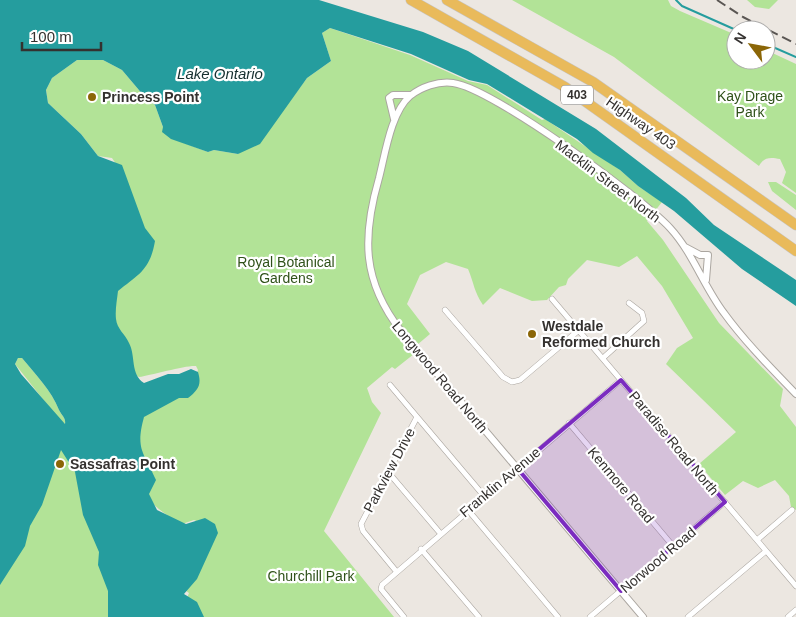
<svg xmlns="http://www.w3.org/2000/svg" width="796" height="617" viewBox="0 0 796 617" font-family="Helvetica,sans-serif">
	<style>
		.green { fill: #b2e397 }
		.water { fill: #259d9e; fill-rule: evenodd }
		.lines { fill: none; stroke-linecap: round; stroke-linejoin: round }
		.stream { stroke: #259d9e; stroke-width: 2 }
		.minor-casing { stroke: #aba6a0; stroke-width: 6 }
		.tertiary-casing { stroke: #aba6a0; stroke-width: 8 }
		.motorway-casing { stroke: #c6c5c5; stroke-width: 11 }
		.minor { stroke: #fff; stroke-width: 5 }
		.tertiary { stroke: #fff; stroke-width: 6 }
		.motorway { stroke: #e9ba5b; stroke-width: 10 }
		.rail { stroke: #5a5653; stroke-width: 2; stroke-dasharray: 10 5; stroke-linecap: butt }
		.marked { fill: #7b2cbf; fill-opacity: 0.2; stroke: #7b2cbf; stroke-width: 4; stroke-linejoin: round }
		.poi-dot { fill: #8b6607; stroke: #fff; stroke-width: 2 }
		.labels { text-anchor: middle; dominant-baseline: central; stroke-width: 4.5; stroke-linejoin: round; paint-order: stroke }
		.shield { fill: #fff; stroke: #716f6d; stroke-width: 1 }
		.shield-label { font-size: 12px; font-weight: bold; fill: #34312f }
		.park-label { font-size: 14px; fill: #2f5119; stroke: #fff }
		.poi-label { font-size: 14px; font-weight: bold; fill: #34312f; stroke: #fff; text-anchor: start }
		.street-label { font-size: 14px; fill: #34312f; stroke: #fff }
		.water-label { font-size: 15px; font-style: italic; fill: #162f2f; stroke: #fff }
	</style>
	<rect width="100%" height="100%" fill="#ece7e1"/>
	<path class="green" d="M512,0h156l3,6 9,5 56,24v25h30v-10l30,14v129l-14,-10 4,-11 -6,-13c-10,-2 -16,-2 -21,7l-145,-109z
		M747,0h31l-9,9 -14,-2z
		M330,28l80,27 58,26 19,4 55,35 3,-1 75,51 18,16 24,16 -15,19 16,19 56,83 64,66 -3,17 16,21v83l-5,-3 -2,-11 -14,-16 -17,8 -15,-7 -18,14 -26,-31 37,-32 -70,-68 11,-16 16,-10 -31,-52 -25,-30 -18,11 -32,-7 -19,19 -2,6 -7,2 -12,13 -15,1 -32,-13 -17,17c-9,-13 -9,-22 -15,-36l-22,-7 -26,13 -13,29 23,30 -19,16 3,4 -19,15 -3,-2 -25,21 5,14 9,11 -57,118 70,86h-196l-11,-19 2,-5 -7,-5 24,-63 -12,-5 -12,4c-13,-7 -32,-18 -37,-34 -7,-20 -5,-50 -5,-71l53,-35 5,-14 -2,-4c-10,-1 -44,9 -57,11l-3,-2 -25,-58 11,-144 -10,-15 -14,-2 -17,-22 -33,-31 -2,-13 6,-12 25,-18h26l19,10 22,26 11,9 8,22 21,16 24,9 6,-2 24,4 51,-52 18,-24 24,-17 -9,-28z
		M768,182h8l20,13v15l-24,-19z
		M18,358h4c14,17 29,32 37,52 3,6 7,8 6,14l-4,-2 -46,-58z
		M65,444l33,84 2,33 11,40 -2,16h-109v-35l52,-124z"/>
	<path class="water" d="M0,0h319l104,32 45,19 128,78 90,69 28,27 82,55v26l-54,-37 -68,-58 -36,-25 -18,-16 -27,-17 -16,-14 -90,-55 -18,-4 -58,-26 -81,-26 -8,5 9,28 -24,17 -47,66 -22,10 -24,-4 -6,2 -37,-13 -9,-7 1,-5 -8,-22 -11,-9 -22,-26 -19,-10h-26l-25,18 -6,12 2,13 33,31 17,22 24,9 23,63 10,13c-5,29 -16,33 -37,50 -1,9 -3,19 -2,28 1,10 9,15 13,24 7,13 1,31 15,40l24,-9h11l12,-5 7,3c4,13 0,18 -10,26h-9l-35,19c-9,33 0,35 12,63l-7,14 8,16 29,14 19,-6 10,6 3,9 -21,46 -13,15 13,8 7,15h-96v-26l-10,-26 1,-13 -16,-37 -8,-43 -14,-22 -19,55 -12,21 -5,20 -25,39zM18,358h4c14,17 29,32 37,52 3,6 7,8 6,14l-44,-50 -6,-10z"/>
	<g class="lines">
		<path class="stream" d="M676,0l6,6 54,24
			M766,44l30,13"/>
		<g class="minor-casing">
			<path id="minor" d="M552,299l244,287
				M445,310l58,67 9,5 8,-2 59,-50
				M603,358l41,-37 -2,-8 -13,-10
				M390,385l94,111
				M569,423l104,123
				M388,472l52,61
				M468,510l90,107
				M757,540l35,-30
				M421,549l58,68
				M396,571l-33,-40 -2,-7 56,-107
				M404,617l-23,-28 1,-4 239,-205
				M590,617l135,-115
				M688,617l78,-66
				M788,617l8,-7"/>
		</g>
		<g class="tertiary-casing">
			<path id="tertiary" d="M394,119l-5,-21 4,-3h18
				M685,247l15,8h8l-2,25
				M643,617l-242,-286c-39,-50 -39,-94 -22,-153 6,-23 12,-66 31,-82 11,-9 28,-15 43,-13 39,5 188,114 217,145 23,25 34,59 54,85 21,29 47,55 72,81"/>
		</g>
		<g class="motorway-casing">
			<path id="motorway" d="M411,0l154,87 231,164
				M447,0l146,82 203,143"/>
		</g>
		<use href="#minor" class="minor"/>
		<use href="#tertiary" class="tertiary"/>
		<use href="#motorway" class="motorway"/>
		<path class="rail" d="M717,0l26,17 53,27"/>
	</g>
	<path class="marked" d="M621,380l104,122 -104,89 -104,-123z"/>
	<g class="poi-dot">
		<circle cx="92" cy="97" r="5"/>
		<circle cx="532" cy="334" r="5"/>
		<circle cx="60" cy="464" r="5"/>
	</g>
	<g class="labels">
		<rect class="shield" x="561" y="85.5" width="32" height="19" rx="4"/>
		<g class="shield-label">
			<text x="577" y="95">403</text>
		</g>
		<g class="park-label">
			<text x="750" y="96">Kay Drage<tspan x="750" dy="16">Park</tspan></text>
			<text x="286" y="262">Royal Botanical<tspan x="286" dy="16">Gardens</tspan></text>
			<text x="311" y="576">Churchill Park</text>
		</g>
		<g class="poi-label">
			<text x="102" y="97">Princess Point</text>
			<text x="542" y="326">Westdale<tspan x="542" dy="16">Reformed Church</tspan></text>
			<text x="70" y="464">Sassafras Point</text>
		</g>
		<g class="street-label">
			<text transform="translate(641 123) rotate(35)">Highway 403</text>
			<text transform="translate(608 181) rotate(37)">Macklin Street North</text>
			<text transform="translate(440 377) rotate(50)">Longwood Road North</text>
			<text transform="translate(674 443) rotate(50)">Paradise Road North</text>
			<text transform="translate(389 470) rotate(-62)">Parkview Drive</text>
			<text transform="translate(500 482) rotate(-40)">Franklin Avenue</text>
			<text transform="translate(621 485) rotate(50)">Kenmore Road</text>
			<text transform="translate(658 560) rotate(-40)">Norwood Road</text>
		</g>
		<g class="water-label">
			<text x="220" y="73">Lake Ontario</text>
		</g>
	</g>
	<g transform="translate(751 45) rotate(302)"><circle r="24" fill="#ffffff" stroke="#aeadac"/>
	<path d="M0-4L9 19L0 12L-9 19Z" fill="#8b6607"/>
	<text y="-8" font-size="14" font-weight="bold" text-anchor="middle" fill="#34312f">N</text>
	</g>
	<path d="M22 42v8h79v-8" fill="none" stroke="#34312f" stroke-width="2.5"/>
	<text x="30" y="42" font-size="15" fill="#34312f" stroke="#ffffff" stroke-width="4" paint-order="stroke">100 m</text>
</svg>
